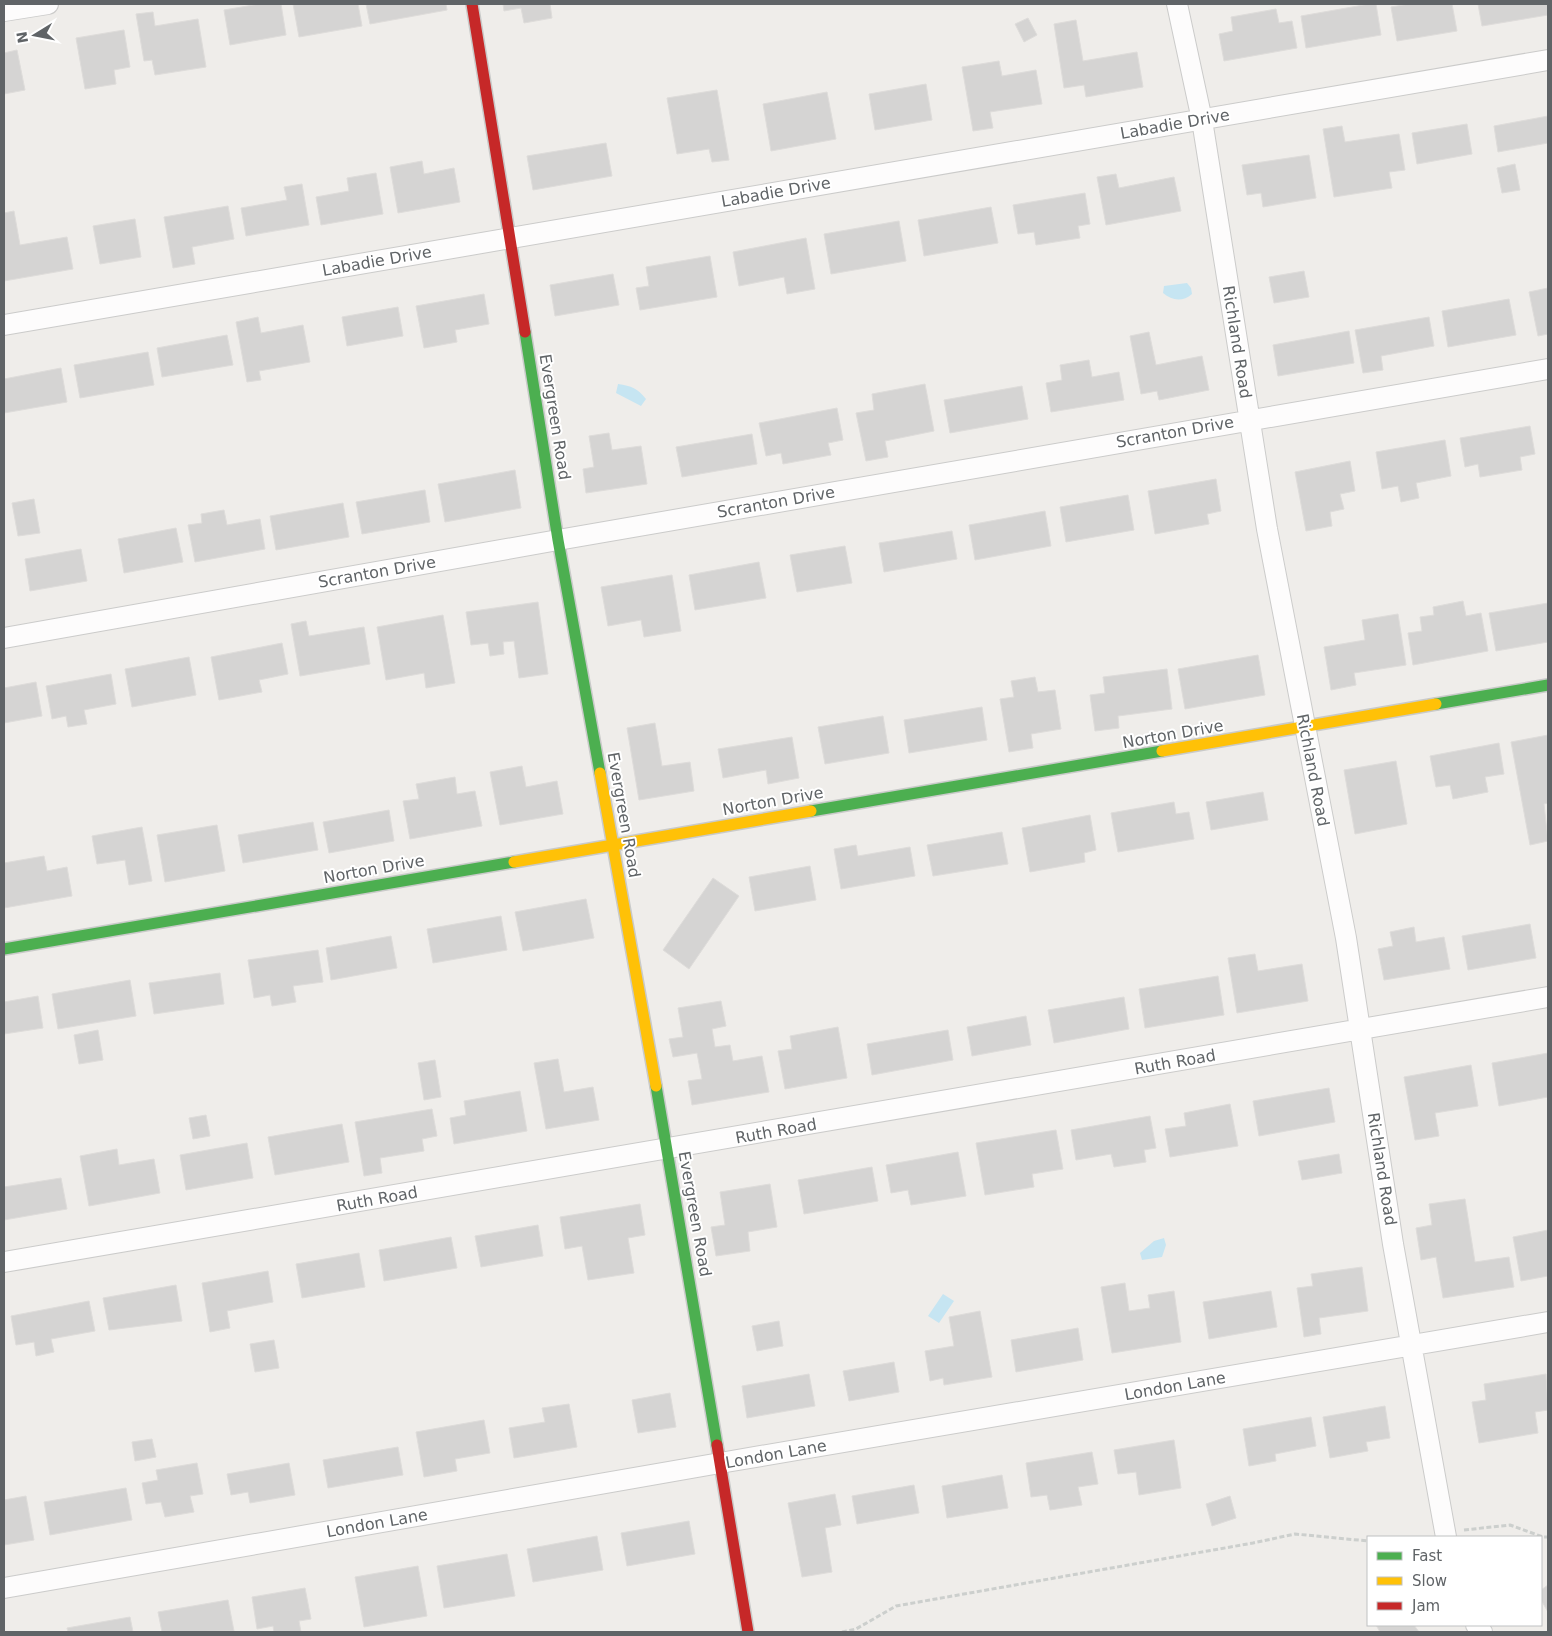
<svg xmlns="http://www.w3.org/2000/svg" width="1552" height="1636" viewBox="0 0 1552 1636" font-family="'DejaVu Sans',sans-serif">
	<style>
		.water { fill: #c6e5f2 }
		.building { fill: #d5d4d3; stroke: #dedcda }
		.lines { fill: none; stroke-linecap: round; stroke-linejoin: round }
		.street-casing { stroke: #cbcbca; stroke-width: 22 }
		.fast-casing { stroke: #c9cac9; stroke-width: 14 }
		.slow-casing { stroke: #c9cac9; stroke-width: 14 }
		.jam-casing { stroke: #c9cac9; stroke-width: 14 }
		.path { stroke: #cccfcd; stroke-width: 3; stroke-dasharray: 5 2.5; stroke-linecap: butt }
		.street { stroke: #fdfcfc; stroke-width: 20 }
		.fast { stroke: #4caf50; stroke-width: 11 }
		.slow { stroke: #ffc107; stroke-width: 11 }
		.jam { stroke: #c62828; stroke-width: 11 }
		.labels { text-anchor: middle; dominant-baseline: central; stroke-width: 4; stroke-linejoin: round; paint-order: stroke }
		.street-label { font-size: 16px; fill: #606467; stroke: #fff }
	</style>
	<rect width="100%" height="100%" fill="#efedea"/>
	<path class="water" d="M1187,283l4,5 1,6c-9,8 -20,7 -29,-1l1,-7z
		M618,384c14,2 19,4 28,15l-5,7 -25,-13z
		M1164,1238l2,7 -4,12 -20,3 -2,-7 14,-12z
		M943,1294l11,7 -15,22 -11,-7z"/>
	<path class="building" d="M259,4h22l5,31 -56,10 -6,-35z
		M293,4h65l4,22 -63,11z
		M366,4h80l1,6 -77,14z
		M503,4h47l2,14 -28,5 -3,-15 -17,3z
		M1369,4h7l5,31 -75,13 -5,-32z
		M1409,4h43l5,27 -60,10 -6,-34z
		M1478,4h70v11l-66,11z
		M1276,9l3,14 13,-2 5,27 -73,13 -5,-27 14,-3 -2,-14z
		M153,12l2,14 43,-7 8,48 -51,8 -3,-15 -8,1 -8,-47z
		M1028,18l9,17 -13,7 -9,-18z
		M1076,20l7,41 54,-9 6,35 -57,10 -2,-12 -20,3 -10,-64z
		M124,30l6,37 -16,3 2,14 -31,5 -9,-51z
		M17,50l8,40 -21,4v-41z
		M999,61l3,15 34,-6 6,34 -52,8 3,16 -20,3 -11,-64z
		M926,84l6,36 -57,10 -6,-36z
		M717,90l12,70 -17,2 -3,-13 -32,5 -10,-56z
		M827,92l9,47 -65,12 -8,-47z
		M1548,116v27l-50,9 -4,-26z
		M1467,124l5,30 -55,10 -5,-31z
		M1342,126l3,16 54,-8 6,36 -16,2 3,16 -58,9 -11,-68z
		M606,143l6,33 -79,14 -6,-34z
		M1309,155l7,43 -53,9 -2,-14 -14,2 -5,-30z
		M422,161l2,13 30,-6 6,34 -62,11 -8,-46z
		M1515,164l5,26 -18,3 -5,-25z
		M376,173l7,41 -62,11 -5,-28 33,-6 -2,-13z
		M1116,174l3,14 55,-11 7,34 -75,14 -9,-48z
		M302,184l7,41 -63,11 -5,-28 46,-8 -3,-13z
		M1085,193l5,31 -12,2 2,12 -44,7 -2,-13 -16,2 -5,-29z
		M228,206l6,33 -42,8 3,17 -22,4 -9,-51z
		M991,207l7,36 -74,13 -6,-36z
		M14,211l6,34 47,-8 6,32 -69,12v-68z
		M135,219l6,38 -41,7 -7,-38z
		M899,221l7,40 -75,13 -7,-40z
		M806,238l9,51 -28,5 -3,-17 -45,9 -6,-34z
		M710,256l7,41 -77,13 -4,-22 13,-2 -3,-19z
		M1304,271l5,26 -35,6 -5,-26z
		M613,274l6,31 -64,11 -5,-31z
		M1548,288v46l-10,2 -9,-44z
		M484,294l5,30 -34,6 2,12 -33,6 -8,-42z
		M1509,299l7,36 -68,12 -6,-36z
		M398,307l5,29 -56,10 -5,-29z
		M258,317l3,16 42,-8 7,37 -51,9 2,9 -14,2 -11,-60z
		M1429,317l5,29 -53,10 2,14 -20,3 -8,-43z
		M1349,331l5,32 -76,13 -5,-31z
		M1149,332l7,33 46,-9 7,34 -50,10 -2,-9 -16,3 -11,-58z
		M227,335l6,30 -71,12 -5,-29z
		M148,352l6,33 -74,13 -6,-33z
		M1089,360l3,17 27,-5 5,28 -73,12 -5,-29 16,-3 -2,-15z
		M61,368l6,34 -63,11v-34z
		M925,384l9,47 -49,10 3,16 -22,4 -10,-48 18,-3 -2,-16z
		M1022,386l6,33 -78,14 -6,-33z
		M837,408l6,32 -15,3 3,12 -48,9 -2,-11 -15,3 -7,-33z
		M1530,426l5,28 -15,3 2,13 -42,7 -2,-13 -13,3 -5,-29z
		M609,433l3,17 29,-4 6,38 -61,9 -3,-24 11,-2 -5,-31z
		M752,434l5,30 -75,13 -6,-30z
		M1445,440l6,36 -35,7 3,15 -18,4 -3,-16 -16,3 -6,-37z
		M1350,461l5,30 -15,3 4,15 -14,3 2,14 -26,5 -11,-59z
		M515,470l6,38 -76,14 -7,-38z
		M1216,479l5,32 -14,3 2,10 -54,10 -7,-43z
		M425,490l5,32 -68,12 -6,-32z
		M1128,495l6,35 -68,12 -6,-35z
		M34,499l6,34 -22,3 -6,-33z
		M343,503l6,34 -73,13 -6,-34z
		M224,510l3,15 33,-6 5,30 -70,13 -7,-37 14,-2 -1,-9z
		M1045,511l6,35 -76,14 -6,-35z
		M176,528l7,34 -59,11 -6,-34z
		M952,531l5,28 -73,13 -5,-29z
		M845,546l7,37 -55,9 -7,-37z
		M81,549l6,32 -57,10 -5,-32z
		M759,562l7,36 -71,12 -6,-35z
		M672,575l9,56 -37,6 -3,-17 -33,6 -7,-39z
		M1463,601l3,15 15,-3 7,38 -75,14 -5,-32 14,-2 -2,-14 14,-2 -1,-8z
		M538,602l10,72 -29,4 -5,-37 -11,1 1,12 -14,2 -2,-13 -17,2 -5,-33z
		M1548,603v39l-52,9 -7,-38z
		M1398,614l8,51 -52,8 2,12 -25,5 -7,-43 41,-7 -3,-20z
		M443,615l12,68 -29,5 -2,-15 -38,7 -9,-53z
		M306,621l3,15 55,-9 6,37 -70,12 -9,-52z
		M282,643l6,31 -29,6 3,12 -43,8 -8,-43z
		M1258,655l7,40 -80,14 -7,-40z
		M189,657l7,38 -64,12 -7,-38z
		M1167,669l5,40 -54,7 1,12 -24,3 -5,-36 15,-2 -2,-16z
		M111,674l5,30 -32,6 3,14 -19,3 -2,-11 -14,3 -6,-33z
		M1035,677l3,15 17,-2 6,39 -30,5 2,14 -24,4 -9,-53 14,-2 -3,-16z
		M36,682l6,34 -38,7v-35z
		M982,707l5,33 -78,13 -5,-33z
		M883,716l6,37 -64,11 -7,-37z
		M655,723l7,43 28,-4 4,29 -55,9 -12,-72z
		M1548,735v68l-4,1 4,37 -18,4 -19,-103z
		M792,737l7,41 -31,6 -2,-14 -43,8 -5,-29z
		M1499,743l5,31 -19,3 3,15 -35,7 -3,-14 -14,2 -6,-31z
		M1396,761l11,63 -52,10 -11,-64z
		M522,766l4,21 31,-6 6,33 -63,11 -10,-53z
		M455,777l2,17 18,-3 7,35 -72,13 -7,-38 16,-2 -3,-15z
		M1263,792l5,28 -57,10 -5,-28z
		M1174,802l2,12 13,-2 5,27 -76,13 -7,-39z
		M389,810l5,31 -65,12 -6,-31z
		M1090,815l6,35 -12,3 1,9 -55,10 -8,-44z
		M313,822l5,28 -75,13 -5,-28z
		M217,825l8,46 -60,11 -8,-47z
		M142,827l10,54 -23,4 -4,-25 -28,4 -5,-28z
		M1002,832l6,32 -75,12 -6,-31z
		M856,845l2,11 52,-9 5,29 -74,13 -7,-40z
		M44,856l3,15 20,-4 5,29 -68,12v-45z
		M810,866l6,34 -61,11 -6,-34z
		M713,878l26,18 -50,73 -26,-19z
		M586,899l8,39 -71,13 -8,-39z
		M501,916l6,34 -74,13 -6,-34z
		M1530,924l6,34 -68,12 -6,-34z
		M1414,927l2,15 28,-5 6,32 -66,11 -6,-31 15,-3 -3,-14z
		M391,936l6,32 -66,12 -5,-32z
		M318,950l5,32 -30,4 3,16 -24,4 -2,-11 -16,3 -6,-38z
		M1255,954l3,17 44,-7 6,37 -71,12 -9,-55z
		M220,973l4,31 -70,10 -5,-31z
		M1218,976l6,39 -79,13 -6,-39z
		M130,980l6,36 -78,13 -6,-35z
		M38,996l5,32 -39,6v-32z
		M1124,997l5,32 -75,14 -6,-33z
		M721,1001l5,25 -14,3 3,18 15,-2 3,16 29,-5 7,36 -77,13 -4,-24 14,-2 -5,-26 -24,4 -4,-18 14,-2 -5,-29z
		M1026,1016l5,29 -59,11 -5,-29z
		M838,1027l9,51 -62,11 -7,-38 14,-2 -2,-13z
		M98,1030l5,30 -24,4 -5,-29z
		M948,1030l5,30 -81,15 -5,-31z
		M1548,1053v44l-49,9 -7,-43z
		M558,1059l6,33 29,-5 6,33 -53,9 -12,-66z
		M435,1060l6,37 -17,3 -6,-37z
		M1471,1065l7,41 -43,7 4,23 -24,4 -11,-63z
		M1329,1088l6,34 -76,14 -6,-35z
		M520,1091l7,40 -73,13 -4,-26 16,-3 -2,-14z
		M1230,1104l8,42 -68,11 -5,-28 21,-3 -2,-13z
		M432,1109l5,27 -15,3 2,12 -44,7 2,15 -18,3 -9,-54z
		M206,1115l4,21 -17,3 -4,-21z
		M1150,1116l6,32 -12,2 2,12 -32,5 -3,-13 -35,6 -5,-30z
		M342,1124l7,38 -74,13 -7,-38z
		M1056,1130l7,39 -31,5 2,13 -49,8 -9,-52z
		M247,1143l6,35 -67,12 -6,-35z
		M117,1149l2,16 35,-6 6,34 -71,13 -9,-50z
		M958,1152l8,44 -55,9 -3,-15 -17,3 -5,-28z
		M1339,1154l3,19 -40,7 -4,-19z
		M872,1167l6,34 -74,13 -6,-34z
		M61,1178l6,31 -63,11v-33z
		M770,1184l7,43 -29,5 2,19 -34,5 -5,-29 14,-2 -5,-33z
		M1465,1199l10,63 34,-5 5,30 -71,11 -7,-41 -15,3 -5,-32 16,-3 -3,-21z
		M640,1204l5,31 -17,3 6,35 -46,7 -6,-34 -17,3 -5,-32z
		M538,1225l5,31 -62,11 -6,-31z
		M1548,1230v46l-27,5 -8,-44z
		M451,1237l6,31 -73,13 -5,-31z
		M359,1253l6,34 -63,11 -6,-34z
		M1362,1267l6,44 -49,7 2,16 -17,3 -7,-49 16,-2 -2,-12z
		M268,1271l5,31 -46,9 3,17 -20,4 -8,-49z
		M1125,1283l4,28 21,-3 -2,-13 26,-4 7,51 -69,11 -11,-66z
		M176,1285l6,36 -73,9 -6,-32z
		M1271,1291l6,36 -68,12 -6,-37z
		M89,1301l6,30 -44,8 3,13 -18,4 -2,-14 -18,3 -5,-29z
		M980,1311l12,66 -48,8 -1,-7 -13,3 -5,-30 29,-5 -5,-29z
		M779,1321l4,25 -26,5 -5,-25z
		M1078,1328l5,32 -67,12 -5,-32z
		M274,1340l5,28 -24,4 -5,-28z
		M894,1362l5,30 -50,9 -6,-30z
		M809,1374l6,32 -68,12 -5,-32z
		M1546,1374l2,36 -13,2 3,21 -59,10 -7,-41 14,-2 -2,-16z
		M670,1393l6,34 -38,6 -6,-33z
		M569,1404l8,43 -63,11 -5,-30 36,-6 -3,-14z
		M1385,1406l5,32 -24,4 2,9 -38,7 -7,-41z
		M1311,1417l5,29 -41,8 1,7 -27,5 -6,-37z
		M484,1420l6,33 -35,6 2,12 -33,6 -8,-45z
		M152,1439l4,18 -21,4 -3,-19z
		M1174,1440l7,48 -42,7 -3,-23 -18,2 -4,-24z
		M398,1447l5,28 -75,13 -5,-28z
		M1092,1452l6,32 -20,3 4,18 -32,5 -3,-15 -16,2 -5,-34z
		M197,1463l6,31 -13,2 4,16 -29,5 -4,-15 -15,2 -4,-21 16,-3 -2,-10z
		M289,1463l6,32 -45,8 -2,-11 -17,3 -4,-21z
		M1002,1475l6,33 -61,10 -5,-32z
		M914,1485l5,28 -62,11 -5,-28z
		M126,1488l6,32 -82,15 -6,-33z
		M835,1494l6,31 -16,3 7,44 -30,5 -14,-74z
		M26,1496l8,44 -30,5v-45z
		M1230,1496l6,22 -24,8 -6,-22z
		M689,1521l6,33 -68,12 -6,-33z
		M597,1536l6,34 -70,12 -6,-33z
		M507,1554l8,42 -71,12 -7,-42z
		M418,1566l9,50 -63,11 -9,-50z
		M1548,1585v27l-7,-12v-10z
		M305,1588l6,31 -12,2 2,11h-27l-1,-6 -16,3 -5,-32z
		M228,1600l6,31 -72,1 -4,-20z
		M130,1617l3,15h-65l-1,-4z
		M1376,1625h38l5,7h-39z"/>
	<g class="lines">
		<g class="street-casing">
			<path id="street" d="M1177,4l25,116 65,409 79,409 47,306 53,293
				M4,11l44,-7
				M4,325l1544,-265
				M4,638l554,-98 990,-171
				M4,1262l1544,-265
				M4,1588l716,-125 828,-141
				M1476,1625l6,7"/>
		</g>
		<g class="fast-casing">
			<path id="fast" d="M525,332l33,208 42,233
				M1436,704l112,-19
				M811,811l351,-60
				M4,949l510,-87
				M656,1086l61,359"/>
		</g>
		<g class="slow-casing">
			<path id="slow" d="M1162,751l274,-47
				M600,773l56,313
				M514,862l297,-51"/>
		</g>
		<g class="jam-casing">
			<path id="jam" d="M472,4l53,328
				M717,1445l31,187"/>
		</g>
		<path class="path" d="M1464,1530l46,-5 33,12h5
			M842,1632l14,-3 40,-23 357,-63 42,-9 73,7"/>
		<use href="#street" class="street"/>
		<use href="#fast" class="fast"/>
		<use href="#slow" class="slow"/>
		<use href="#jam" class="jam"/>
	</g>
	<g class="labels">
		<g class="street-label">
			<text transform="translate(1175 124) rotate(-10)">Labadie Drive</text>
			<text transform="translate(776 192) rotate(-10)">Labadie Drive</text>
			<text transform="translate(377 261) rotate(-10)">Labadie Drive</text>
			<text transform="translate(1237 342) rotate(81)">Richland Road</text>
			<text transform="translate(555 417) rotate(81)">Evergreen Road</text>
			<text transform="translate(1175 432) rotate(-10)">Scranton Drive</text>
			<text transform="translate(776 502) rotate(-10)">Scranton Drive</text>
			<text transform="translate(377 572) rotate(-10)">Scranton Drive</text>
			<text transform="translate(1173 734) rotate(-10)">Norton Drive</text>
			<text transform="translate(1313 770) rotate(79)">Richland Road</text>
			<text transform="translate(773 801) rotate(-10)">Norton Drive</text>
			<text transform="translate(624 815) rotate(80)">Evergreen Road</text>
			<text transform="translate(374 869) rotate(-10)">Norton Drive</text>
			<text transform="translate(1175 1062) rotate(-10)">Ruth Road</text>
			<text transform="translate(776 1131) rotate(-10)">Ruth Road</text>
			<text transform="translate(1382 1169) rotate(81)">Richland Road</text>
			<text transform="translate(377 1199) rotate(-10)">Ruth Road</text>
			<text transform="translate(695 1214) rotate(80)">Evergreen Road</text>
			<text transform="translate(1175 1386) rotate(-10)">London Lane</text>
			<text transform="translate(776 1454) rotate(-10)">London Lane</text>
			<text transform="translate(377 1523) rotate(-10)">London Lane</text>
		</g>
	</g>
	<rect width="1552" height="1636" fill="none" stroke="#606467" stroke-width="10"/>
	<rect x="1367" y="1536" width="175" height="90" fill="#ffffff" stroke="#bfc1c2"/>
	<rect x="1377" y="1552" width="25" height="8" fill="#4caf50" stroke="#bfc1c2"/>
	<text x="1412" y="1561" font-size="15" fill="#606467">Fast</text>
	<rect x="1377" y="1577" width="25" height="8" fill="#ffc107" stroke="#bfc1c2"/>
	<text x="1412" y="1586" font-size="15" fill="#606467">Slow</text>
	<rect x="1377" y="1602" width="25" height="8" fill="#c62828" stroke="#bfc1c2"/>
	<text x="1412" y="1611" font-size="15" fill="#606467">Jam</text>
	<g transform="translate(35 35) rotate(260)" stroke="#ffffff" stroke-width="4" paint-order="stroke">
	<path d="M0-4L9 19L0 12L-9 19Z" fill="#606467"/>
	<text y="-8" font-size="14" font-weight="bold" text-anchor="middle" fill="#606467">N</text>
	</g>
</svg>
